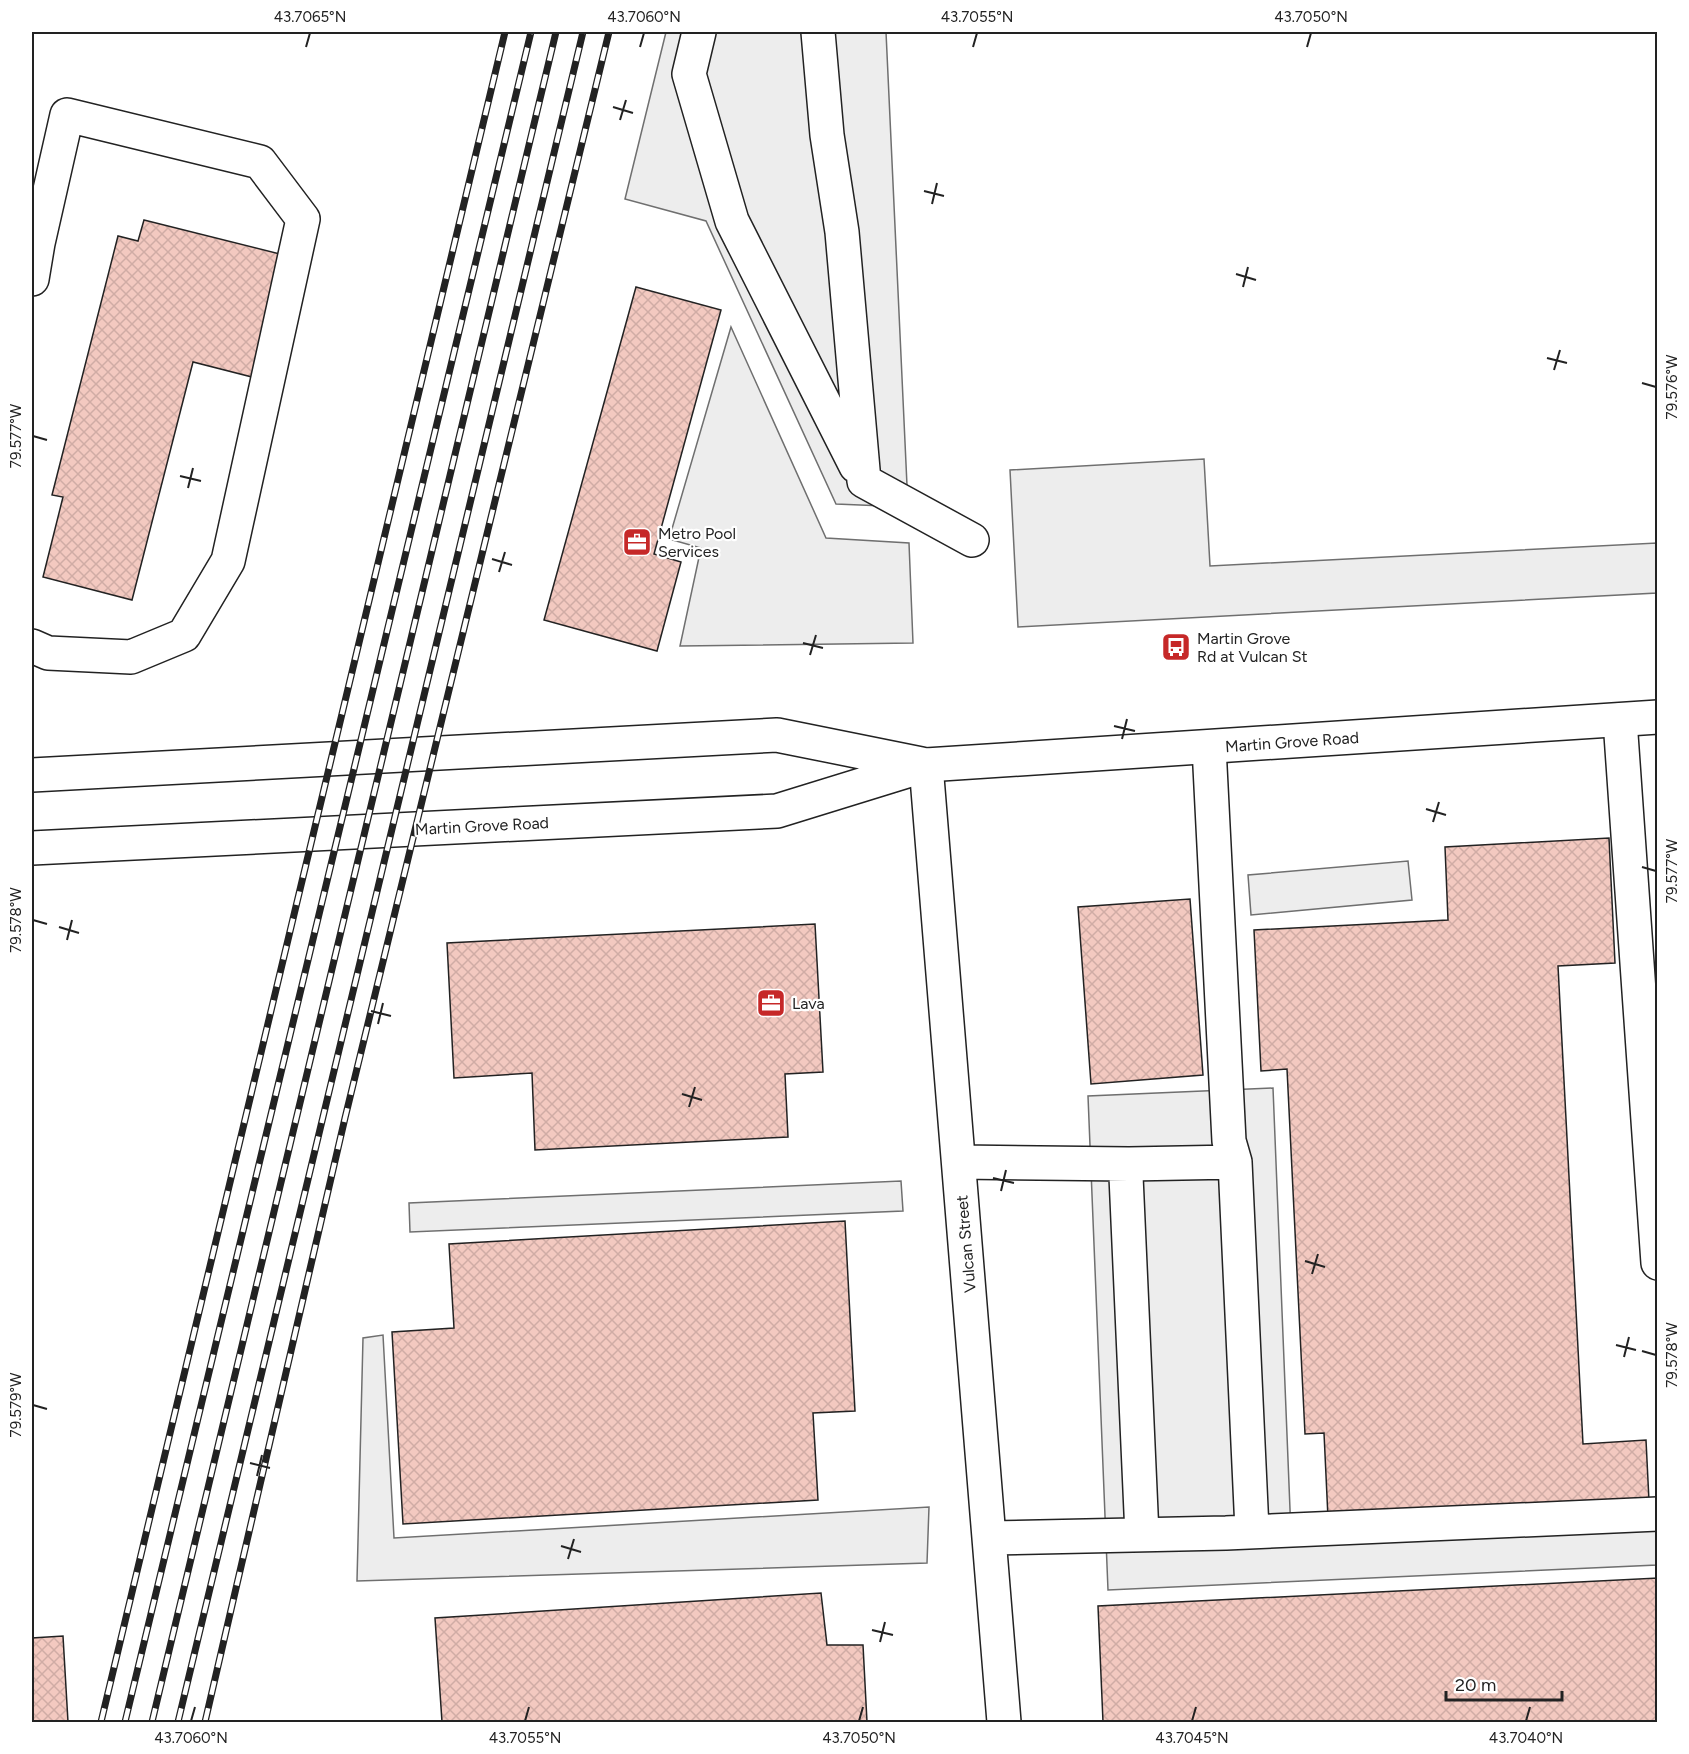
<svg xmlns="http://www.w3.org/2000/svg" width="1689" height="1754" viewBox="0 0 1689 1754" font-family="Figtree,sans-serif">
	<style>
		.parking { fill: #ededed; stroke: #6f6f6f; stroke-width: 1.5 }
		.building { fill: url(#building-cross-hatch); stroke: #222; stroke-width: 1.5 }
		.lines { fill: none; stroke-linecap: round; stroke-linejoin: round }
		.minor-casing { stroke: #222; stroke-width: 36 }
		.major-casing { stroke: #222; stroke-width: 36 }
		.minor { stroke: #fff; stroke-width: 33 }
		.major { stroke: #fff; stroke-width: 33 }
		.rail-casing { stroke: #222; stroke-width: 7 }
		.rail { stroke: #fff; stroke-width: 4.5; stroke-dasharray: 14; stroke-linecap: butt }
		.ticks { fill: none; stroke: #222; stroke-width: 2 }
		.labels { text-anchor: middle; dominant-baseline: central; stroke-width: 4.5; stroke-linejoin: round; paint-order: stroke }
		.poi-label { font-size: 16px; fill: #222; stroke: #fff; text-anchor: start }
		.street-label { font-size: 16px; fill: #222; stroke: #fff }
		.neatline { fill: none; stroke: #222; stroke-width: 2 }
		.ticks-label { font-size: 15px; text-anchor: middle; fill: #222 }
	</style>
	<defs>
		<pattern id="building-cross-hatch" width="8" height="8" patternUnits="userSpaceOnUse" patternTransform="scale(1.5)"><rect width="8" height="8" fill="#f3c9c0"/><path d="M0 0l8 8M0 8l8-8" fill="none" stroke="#d0aca5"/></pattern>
	</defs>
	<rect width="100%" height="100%" fill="#fff"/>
	<path class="parking" d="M666,32h220l22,475 -72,-3 -130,-283 -81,-22z
		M731,327l95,211 83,5 4,100 -233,3 21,-98 -32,-9z
		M1204,459l6,107 447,-23v50l-639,34 -8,-157z
		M1408,861l4,39 -161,15 -3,-40z
		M1273,1088l18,446 366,-15v46l-549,25 -20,-494z
		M901,1181l2,30 -493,21 -1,-29z
		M383,1335l11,203 535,-31 -2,56 -570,18 6,-243z"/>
	<path class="building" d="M144,220l140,35 -32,122 -59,-15 -61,238 -89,-23 20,-80 -11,-2 66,-259 20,5z
		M636,287l85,23 -67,244 27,8 -24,89 -113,-31z
		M1609,838l6,125 -57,3 25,478 63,-4 3,61 -321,17 -4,-85 -19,1 -18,-365 -26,2 -7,-141 194,-10 -3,-73z
		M1190,899l13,176 -112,9 -13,-177z
		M815,924l8,148 -38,2 3,63 -253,13 -3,-77 -78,5 -7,-135z
		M845,1221l10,190 -42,2 5,87 -415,24 -11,-192 62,-4 -5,-84z
		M1658,1578v144h-555l-5,-116z
		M821,1593l6,52h36l4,77h-425l-7,-104z
		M63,1636l5,86h-36v-84z"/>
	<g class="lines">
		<g class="minor-casing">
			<path id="minor" d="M699,32l-10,42 43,147 124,245
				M818,32l9,103 15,97 22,249 108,59
				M32,243h6l-6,36
				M32,646l16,7 83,4 53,-22 44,-74 75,-342 -43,-57 -193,-47 -29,128
				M1620,720l38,543
				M926,765l78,957
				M959,1162l170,2
				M1235,1162l17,368
				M1142,1535l-16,-359 3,-12 106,-2 -6,-21 -20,-394
				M989,1538l237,-5 432,-19"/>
		</g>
		<g class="major-casing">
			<path id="major" d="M32,775l745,-40 144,29
				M32,848l745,-37 149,-46 732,-48"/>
		</g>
		<use href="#minor" class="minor"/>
		<use href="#major" class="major"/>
		<g class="rail-casing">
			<path id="rail" d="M101,1722l404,-1690
				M125,1722l406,-1690
				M152,1722l404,-1690
				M178,1722l405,-1690
				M205,1722l140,-604 264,-1086"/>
		</g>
		<use href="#rail" class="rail"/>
	</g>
	<path class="ticks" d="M306,47l4,-14M640,47l4,-14M973,47l4,-14M1307,47l4,-14M613,107l20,6M620,120l6,-20M924,191l20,5M932,204l5,-21M1236,274l20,6M1243,287l5,-20M1547,358l20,5M1554,370l6,-20M1642,383l14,4M33,436l14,4M180,476l21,5M188,488l5,-20M492,559l20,6M499,572l6,-20M803,643l20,5M810,655l6,-20M1114,726l21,5M1122,739l5,-20M1426,809l20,6M1433,822l6,-20M1642,867l14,4M33,920l14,4M59,927l20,6M67,940l5,-20M371,1011l20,5M378,1024l5,-21M682,1094l20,6M689,1107l6,-20M993,1178l21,5M1001,1191l5,-21M1305,1261l20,6M1312,1274l6,-20M1616,1345l20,5M1642,1351l14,4M1624,1357l5,-20M33,1405l14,4M250,1463l20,5M257,1476l5,-21M561,1546l20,6M568,1559l6,-20M872,1630l21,5M880,1642l5,-20M191,1721l4,-14M525,1721l4,-14M859,1721l4,-14M1192,1721l4,-14M1526,1721l4,-14"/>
	<defs>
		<g id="office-square" transform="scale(1.5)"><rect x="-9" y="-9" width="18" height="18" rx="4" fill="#c62828" stroke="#fff"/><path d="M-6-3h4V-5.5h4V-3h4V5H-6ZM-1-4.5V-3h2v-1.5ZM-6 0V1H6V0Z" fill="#fff"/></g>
		<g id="bus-square" transform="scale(1.5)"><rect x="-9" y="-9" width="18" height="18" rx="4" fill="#c62828" stroke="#fff"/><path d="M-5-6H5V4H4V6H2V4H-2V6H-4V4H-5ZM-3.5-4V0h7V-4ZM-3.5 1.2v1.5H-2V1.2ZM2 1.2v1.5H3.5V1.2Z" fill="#fff"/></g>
	</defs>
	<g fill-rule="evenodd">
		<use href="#office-square" x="637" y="542"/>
		<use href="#bus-square" x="1176" y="647"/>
		<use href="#office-square" x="771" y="1003"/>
	</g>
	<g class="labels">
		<g class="poi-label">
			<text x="658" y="533">Metro Pool<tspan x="658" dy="18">Services</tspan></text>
			<text x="1197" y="638">Martin Grove<tspan x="1197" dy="18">Rd at Vulcan St</tspan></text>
			<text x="792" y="1003">Lava</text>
		</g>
		<g class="street-label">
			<text transform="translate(1292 742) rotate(-4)">Martin Grove Road</text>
			<text transform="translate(482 826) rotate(-3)">Martin Grove Road</text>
			<text transform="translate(966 1244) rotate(-95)">Vulcan Street</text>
		</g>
	</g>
	<rect width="1689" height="1754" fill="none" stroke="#ffffff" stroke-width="66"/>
	<path d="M1446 1691v9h116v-9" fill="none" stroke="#222222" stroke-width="3"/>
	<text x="1455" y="1691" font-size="18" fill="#222222" stroke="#ffffff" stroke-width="4.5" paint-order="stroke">20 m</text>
	<rect x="33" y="33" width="1623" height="1688" class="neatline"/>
	<g class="ticks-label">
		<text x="310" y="22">43.7065°N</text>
		<text x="644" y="22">43.7060°N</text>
		<text x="977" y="22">43.7055°N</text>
		<text x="1311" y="22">43.7050°N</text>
		<text transform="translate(1672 387) rotate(-90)" y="5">79.576°W</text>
		<text transform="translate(16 436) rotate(-90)" y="5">79.577°W</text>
		<text transform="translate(1672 871) rotate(-90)" y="5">79.577°W</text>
		<text transform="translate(16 920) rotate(-90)" y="5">79.578°W</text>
		<text transform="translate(1672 1355) rotate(-90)" y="5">79.578°W</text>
		<text transform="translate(16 1405) rotate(-90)" y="5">79.579°W</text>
		<text x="191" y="1743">43.7060°N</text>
		<text x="525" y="1743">43.7055°N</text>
		<text x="859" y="1743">43.7050°N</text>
		<text x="1192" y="1743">43.7045°N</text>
		<text x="1526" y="1743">43.7040°N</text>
	</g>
</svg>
